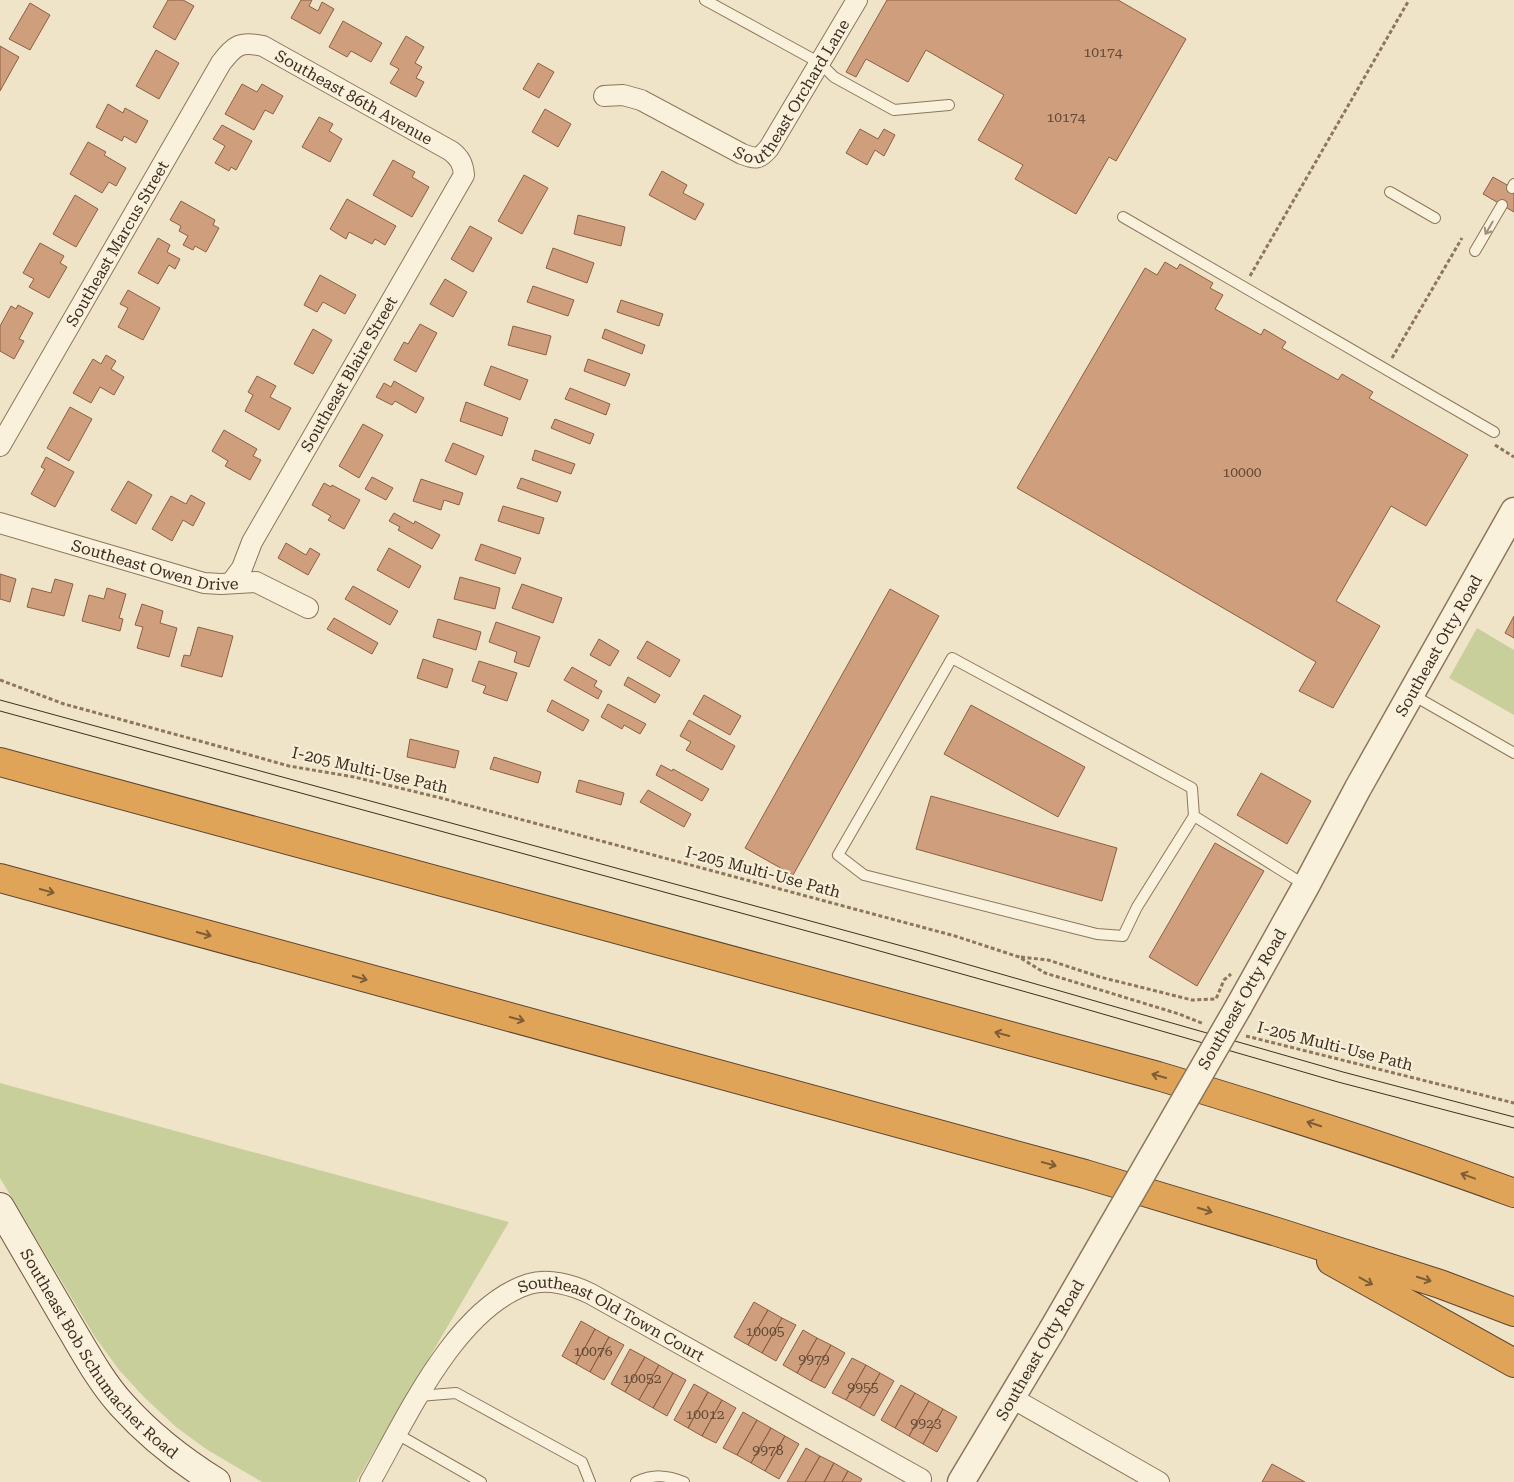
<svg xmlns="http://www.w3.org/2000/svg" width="1514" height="1482" viewBox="0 0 1514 1482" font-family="'Roboto Serif',serif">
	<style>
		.green { fill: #c9cf9b }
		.building { fill: #cf9f7d; stroke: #8d5f41 }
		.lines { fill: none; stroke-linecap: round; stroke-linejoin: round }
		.service-casing { stroke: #8d765c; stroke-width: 12 }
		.minor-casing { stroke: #8d765c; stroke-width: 22 }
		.tertiary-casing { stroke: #8d765c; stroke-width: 29 }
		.secondary-casing { stroke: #6f573f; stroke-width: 30 }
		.motorway-casing { stroke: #5b4430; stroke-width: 30 }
		.path { stroke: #8d765c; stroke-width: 3; stroke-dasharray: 4 2.5; stroke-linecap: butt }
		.service { stroke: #faf1dc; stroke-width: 10 }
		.minor { stroke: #faf1dc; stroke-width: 20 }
		.tertiary { stroke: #faf1dc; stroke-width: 26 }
		.secondary { stroke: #faf1dc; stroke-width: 28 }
		.motorway { stroke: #e0a458; stroke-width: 28 }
		.tram { stroke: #3d2e20; stroke-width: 1 }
		.tertiary-bridge-casing { stroke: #8d765c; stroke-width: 29; stroke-linecap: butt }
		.tertiary-bridge { stroke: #faf1dc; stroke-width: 26 }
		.oneway { stroke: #9c907e }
		.oneway2 { stroke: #7e5d36 }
		.labels { text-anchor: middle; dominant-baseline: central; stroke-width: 4.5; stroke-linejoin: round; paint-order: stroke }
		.number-label { font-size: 14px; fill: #624a37 }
		.street-label { font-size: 16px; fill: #3d2e20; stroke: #f7eed8 }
	</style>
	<rect width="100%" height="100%" fill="#f0e4c8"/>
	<path class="green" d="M1477,628l37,22v65l-65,-37z
		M0,1083l509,139 -153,260h-94l-56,-33 -30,-22 -32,-30 -25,-27 -24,-33 -95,-159z"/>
	<path class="building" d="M168,0h15l11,6 -19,34 -22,-13z
		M301,0h11l-3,6 9,5 4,-9 12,7 -14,25 -29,-16z
		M887,0h231l68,39 -70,122 -7,-4 -33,57 -61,-35 8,-14 -45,-25 26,-45 -78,-45 -18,32 -42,-23 -10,18 -10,-5z
		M30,3l20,12 -20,35 -21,-11z
		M343,21l39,22 -11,19 -20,-11 -4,6 -18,-10z
		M406,36l18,11 -9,16 7,4 -6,11 8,4 -8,15 -26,-14 9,-14 -9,-5z
		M0,46l19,11 -19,34z
		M156,50l23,13 -20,36 -23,-13z
		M538,63l16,9 -15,26 -16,-9z
		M242,84l15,8 5,-8 21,12 -10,18 -8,-4 -11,20 -29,-16z
		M108,104l15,9 2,-5 23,13 -12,22 -12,-7 -2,5 -26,-14z
		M545,109l26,15 -13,23 -26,-15z
		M319,117l14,7 -4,7 13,8 -12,23 -28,-15z
		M222,125l30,16 -16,29 -5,-3 -2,4 -14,-8 10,-17 -12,-7z
		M860,129l18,10 6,-10 11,6 -11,21 -9,-6 -8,15 -21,-12z
		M88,142l18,10 -2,3 22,13 -10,18 -7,-4 -7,11 -32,-19z
		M393,160l22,12 -3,5 17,10 -17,30 -39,-22z
		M662,171l25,14 -4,8 21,11 -9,16 -46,-25z
		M524,175l24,13 -26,46 -24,-13z
		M1493,177l21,12v23l-31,-18z
		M75,195l23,14 -22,38 -23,-13z
		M347,199l49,27 -11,19 -10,-6 -3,5 -23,-12 -3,7 -16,-10z
		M181,201l34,19 -2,5 6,3 -13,24 -11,-6 -2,4 -10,-5 5,-9 -9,-5 2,-5 -11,-6z
		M578,215l47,12 -4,19 -47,-12z
		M470,226l22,12 -19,34 -22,-13z
		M158,238l12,7 -3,7 13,7 -5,10 -6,-4 -11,19 -20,-11z
		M40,243l24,13 -4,7 7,4 -18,31 -20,-11 5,-8 -11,-6z
		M553,248l41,15 -7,20 -41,-15z
		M1165,262l12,7 3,-5 33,19 -3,5 13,7 -8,14 46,26 3,-6 22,13 -4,6 56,32 4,-6 31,18 -4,6 99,57 -42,71 -35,-20 -55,95 44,25 -47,82 -34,-17 17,-29 -299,-174 128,-220 12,7z
		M320,275l36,20 -11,19 -22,-12 -6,10 -13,-7z
		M445,279l22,13 -14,25 -23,-13z
		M533,286l41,14 -6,16 -41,-14z
		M128,290l32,18 -17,32 -25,-13 10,-19 -8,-4z
		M621,300l42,14 -4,12 -42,-14z
		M18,305l15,8 -14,26 5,2 -10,18 -14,-8v-25l11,-20 5,3z
		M420,324l17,9 -21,39 -22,-12 10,-18 4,2z
		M513,326l38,10 -5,19 -38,-10z
		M313,329l19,11 -19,34 -19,-10z
		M605,329l40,16 -3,9 -40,-16z
		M106,355l10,6 -5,8 13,8 -10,18 -14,-8 -9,16 -18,-10 20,-34 8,5z
		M588,359l42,15 -5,12 -41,-15z
		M491,366l37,14 -8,20 -36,-15z
		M257,376l19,10 -6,11 21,11 -12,22 -34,-19 8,-16 -5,-3z
		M394,381l30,17 -8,15 -21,-12 -3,4 -16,-8 8,-14 7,4z
		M570,388l40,16 -4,11 -41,-16z
		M466,402l42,16 -6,18 -42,-15z
		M70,407l22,12 -23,42 -22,-13z
		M555,419l39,15 -4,10 -39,-16z
		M363,424l20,11 -24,43 -20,-12z
		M224,430l33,19 -4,7 8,4 -11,20 -25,-14 3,-5 -16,-10z
		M453,443l31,13 -8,19 -31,-14z
		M535,450l40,14 -4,10 -39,-14z
		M46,457l28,15 -19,35 -24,-13 14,-25 -4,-2z
		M372,477l21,11 -7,12 -21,-11z
		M521,478l40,14 -4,10 -40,-14z
		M421,479l42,14 -4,12 -15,-5 -3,10 -28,-9z
		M128,481l24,14 -16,29 -25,-14z
		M324,483l7,4 1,-2 28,15 -16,29 -16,-9 3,-4 -19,-11z
		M191,495l14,8 -12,23 -10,-6 -11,21 -20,-12 19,-33 15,8z
		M503,506l41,12 -5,16 -41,-13z
		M394,513l20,11 1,-3 25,14 -8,14 -34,-19 2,-3 -11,-6z
		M286,543l20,12 4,-7 10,6 -12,21 -30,-17z
		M481,544l40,14 -6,16 -40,-14z
		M389,548l32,18 -12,22 -32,-18z
		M0,574l16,5 -6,23 -10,-3z
		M460,577l40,11 -5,21 -41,-10z
		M55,579l18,5 -9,32 -37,-9 5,-19 19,5z
		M522,584l40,14 -9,25 -41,-15z
		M353,586l45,25 -8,14 -45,-26z
		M107,588l19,6 -7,24 4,1 -3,12 -38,-10 7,-26 15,4z
		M890,589l49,27 -146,259 -48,-27z
		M142,604l21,7 -3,12 17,5 -8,29 -32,-9 6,-21 -8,-2z
		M1514,616v22l-9,-5z
		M334,618l44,25 -6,11 -45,-25z
		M438,619l43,13 -5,18 -43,-13z
		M496,622l44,15 -11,30 -15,-5 3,-10 -28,-10z
		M198,627l35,9 -11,41 -41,-11 3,-11 6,1z
		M599,639l20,12 -9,15 -20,-11z
		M647,641l33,19 -10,17 -33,-19z
		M423,659l30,10 -6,19 -30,-10z
		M479,661l38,12 -10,28 -24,-8 3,-7 -14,-5z
		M572,667l25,14 -3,5 8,5 -4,8 -34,-19z
		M628,677l32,18 -5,8 -31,-18z
		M704,695l37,21 -11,19 -37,-21z
		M552,700l37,20 -6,11 -36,-20z
		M608,704l38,20 -6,10 -16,-9 -2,4 -21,-12z
		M971,705l114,62 -27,50 -114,-63z
		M689,720l46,26 -13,24 -36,-20 5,-8 -11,-6z
		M410,739l49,12 -4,17 -48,-11z
		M494,757l47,15 -3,11 -48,-14z
		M661,765l11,6 1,-2 36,20 -7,12 -46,-26z
		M1261,773l50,28 -24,43 -50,-29z
		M579,780l45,13 -3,12 -45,-13z
		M648,790l43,24 -7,13 -44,-25z
		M931,796l186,52 -15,53 -186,-52z
		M1215,843l49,28 -67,115 -48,-29z
		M754,1302l14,8 -20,35 -14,-8z
		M768,1310l14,8 -20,35 -14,-8z
		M782,1318l14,7 -20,36 -14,-8z
		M581,1321l14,8 -19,35 -14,-8z
		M595,1329l14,8 -19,35 -14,-8z
		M803,1330l14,8 -20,35 -14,-8z
		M609,1337l15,8 -20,35 -14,-8z
		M817,1338l14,7 -20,36 -14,-8z
		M831,1345l14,8 -20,35 -14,-7z
		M630,1349l15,8 -20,35 -14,-8z
		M645,1357l14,8 -20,35 -14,-8z
		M852,1358l14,7 -20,35 -14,-7z
		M659,1365l14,8 -20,35 -14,-8z
		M866,1365l14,8 -20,35 -14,-8z
		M673,1373l13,7 -19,36 -14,-8z
		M880,1373l14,8 -20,35 -14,-8z
		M694,1384l14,8 -20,36 -14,-8z
		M901,1385l14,8 -20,35 -14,-8z
		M708,1392l14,8 -20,36 -14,-8z
		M915,1393l14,8 -20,35 -14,-8z
		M722,1400l14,8 -20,35 -14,-7z
		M929,1401l14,8 -20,35 -14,-8z
		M943,1409l14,8 -20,35 -14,-8z
		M743,1412l14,8 -20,35 -14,-7z
		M757,1420l14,8 -20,35 -14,-8z
		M771,1428l14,8 -20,35 -14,-8z
		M785,1436l14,8 -20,35 -14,-8z
		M806,1448l14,8 -15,26h-18z
		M820,1456l14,7 -10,19h-19z
		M834,1463l14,8 -6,11h-18z
		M1272,1464l33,18h-43z
		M848,1471l14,8 -2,3h-18z"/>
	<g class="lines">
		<g class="service-casing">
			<path id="service" d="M705,0l115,63 14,14 60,33 55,-5
				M1512,188l2,-4
				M1390,192l45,26
				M1123,217l371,215
				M1475,251l27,-46
				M1411,694l103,59
				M1194,816l-57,91 -14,29 -26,-2 -233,-59 -26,-20 114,-197 240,130 2,28 111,69
				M419,1396l37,-3 126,69 8,20
				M397,1434l84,48
				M636,1482c17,-8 31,-7 48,0"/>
		</g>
		<g class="minor-casing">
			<g id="minor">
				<path id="s1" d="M604,96l19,-1 18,5 101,54c14,5 17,6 27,-6l88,-148"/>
				<path id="s2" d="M0,446l221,-383c14,-18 19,-22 42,-17l188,105c9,7 12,13 13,24l-212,367 -10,26 -11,15"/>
				<path id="s3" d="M0,523l204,60 17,1 35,-2 52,26"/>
				<path d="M1012,1398l147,84"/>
				<path id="s4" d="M370,1482c36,-63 86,-175 159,-198 19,-6 44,1 62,10l330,185"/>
			</g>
		</g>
		<g class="tertiary-casing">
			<g id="tertiary">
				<path id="s5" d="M1239,1006l67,-120 52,-98 156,-277"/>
				<path d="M961,1482l91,-152"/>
			</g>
		</g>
		<g class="secondary-casing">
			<g id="secondary">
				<path id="s6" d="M0,1207c22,38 45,77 67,115 17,28 33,59 55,83 27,30 60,56 94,77"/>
			</g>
		</g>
		<g class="motorway-casing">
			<path id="motorway" d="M0,762l1158,314c120,36 239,74 356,117
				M0,878l1085,296 192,58 163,52 74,28
				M1331,1261l183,102"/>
		</g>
		<path class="path" d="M1250,276l159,-276
			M1392,358l70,-120
			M1495,445l19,12
			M0,680l64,24 143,39 82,23 65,11 87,21 514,138 64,21 26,16 134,41 25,10
			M1021,957l27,3 52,17 92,23 24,-1 8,-19 7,-6
			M1246,1036l268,67"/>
		<use href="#service" class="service"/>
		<use href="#minor" class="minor"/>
		<use href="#tertiary" class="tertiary"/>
		<use href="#secondary" class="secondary"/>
		<use href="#motorway" class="motorway"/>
		<path class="tram" d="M0,700l924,252 419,120 171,45
			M0,711l851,232 193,54 294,85 176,46"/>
		<g class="tertiary-bridge-casing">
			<path id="tertiary-bridge" d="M1052,1330l187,-324"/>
		</g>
		<use href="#tertiary-bridge" class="tertiary-bridge"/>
	</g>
	<defs><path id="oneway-shaft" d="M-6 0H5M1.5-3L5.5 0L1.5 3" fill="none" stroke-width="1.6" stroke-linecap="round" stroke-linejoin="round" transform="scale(1.25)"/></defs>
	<use class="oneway" href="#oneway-shaft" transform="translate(1489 228) rotate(120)"/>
	<g class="oneway2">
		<use href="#oneway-shaft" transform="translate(47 891) rotate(15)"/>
		<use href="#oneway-shaft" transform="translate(204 934) rotate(16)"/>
		<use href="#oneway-shaft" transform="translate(360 978) rotate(15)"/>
		<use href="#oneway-shaft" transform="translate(517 1019) rotate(15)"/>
		<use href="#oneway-shaft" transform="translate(1002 1034) rotate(-165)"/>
		<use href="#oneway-shaft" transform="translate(1159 1076) rotate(-164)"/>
		<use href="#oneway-shaft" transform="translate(1314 1124) rotate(-162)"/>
		<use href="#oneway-shaft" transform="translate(1049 1164) rotate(15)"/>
		<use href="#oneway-shaft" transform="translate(1468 1176) rotate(-160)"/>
		<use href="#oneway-shaft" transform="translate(1205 1210) rotate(17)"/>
		<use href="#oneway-shaft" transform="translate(1424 1279) rotate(18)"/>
		<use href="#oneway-shaft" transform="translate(1366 1281) rotate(29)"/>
	</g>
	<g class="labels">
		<g class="number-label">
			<text x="1103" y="52">10174</text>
			<text x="1066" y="117">10174</text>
			<text x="1242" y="472">10000</text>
			<text x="765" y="1331">10005</text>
			<text x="593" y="1351">10076</text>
			<text x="814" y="1359">9979</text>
			<text x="642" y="1378">10052</text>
			<text x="863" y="1387">9955</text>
			<text x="705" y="1414">10012</text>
			<text x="926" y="1423">9923</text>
			<text x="768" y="1450">9978</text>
		</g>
		<g class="street-label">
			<text stroke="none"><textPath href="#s1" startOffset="238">Southeast Orchard Lane</textPath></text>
			<text stroke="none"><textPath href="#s2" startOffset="596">Southeast 86th Avenue</textPath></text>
			<text stroke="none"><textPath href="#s2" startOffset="234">Southeast Marcus Street</textPath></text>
			<text transform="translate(349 374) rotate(-60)">Southeast Blaire Street</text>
			<text stroke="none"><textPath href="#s3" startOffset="161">Southeast Owen Drive</textPath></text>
			<text stroke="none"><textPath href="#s5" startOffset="412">Southeast Otty Road</textPath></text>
			<text transform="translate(370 770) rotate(13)">I-205 Multi-Use Path</text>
			<text transform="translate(763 872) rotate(15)">I-205 Multi-Use Path</text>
			<text transform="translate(1242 999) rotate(-60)">Southeast Otty Road</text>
			<text transform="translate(1335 1046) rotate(14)">I-205 Multi-Use Path</text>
			<text stroke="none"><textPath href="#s4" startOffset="350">Southeast Old Town Court</textPath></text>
			<text transform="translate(1040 1350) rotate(-60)">Southeast Otty Road</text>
			<text stroke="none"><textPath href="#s6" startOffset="178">Southeast Bob Schumacher Road</textPath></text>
		</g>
	</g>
</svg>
